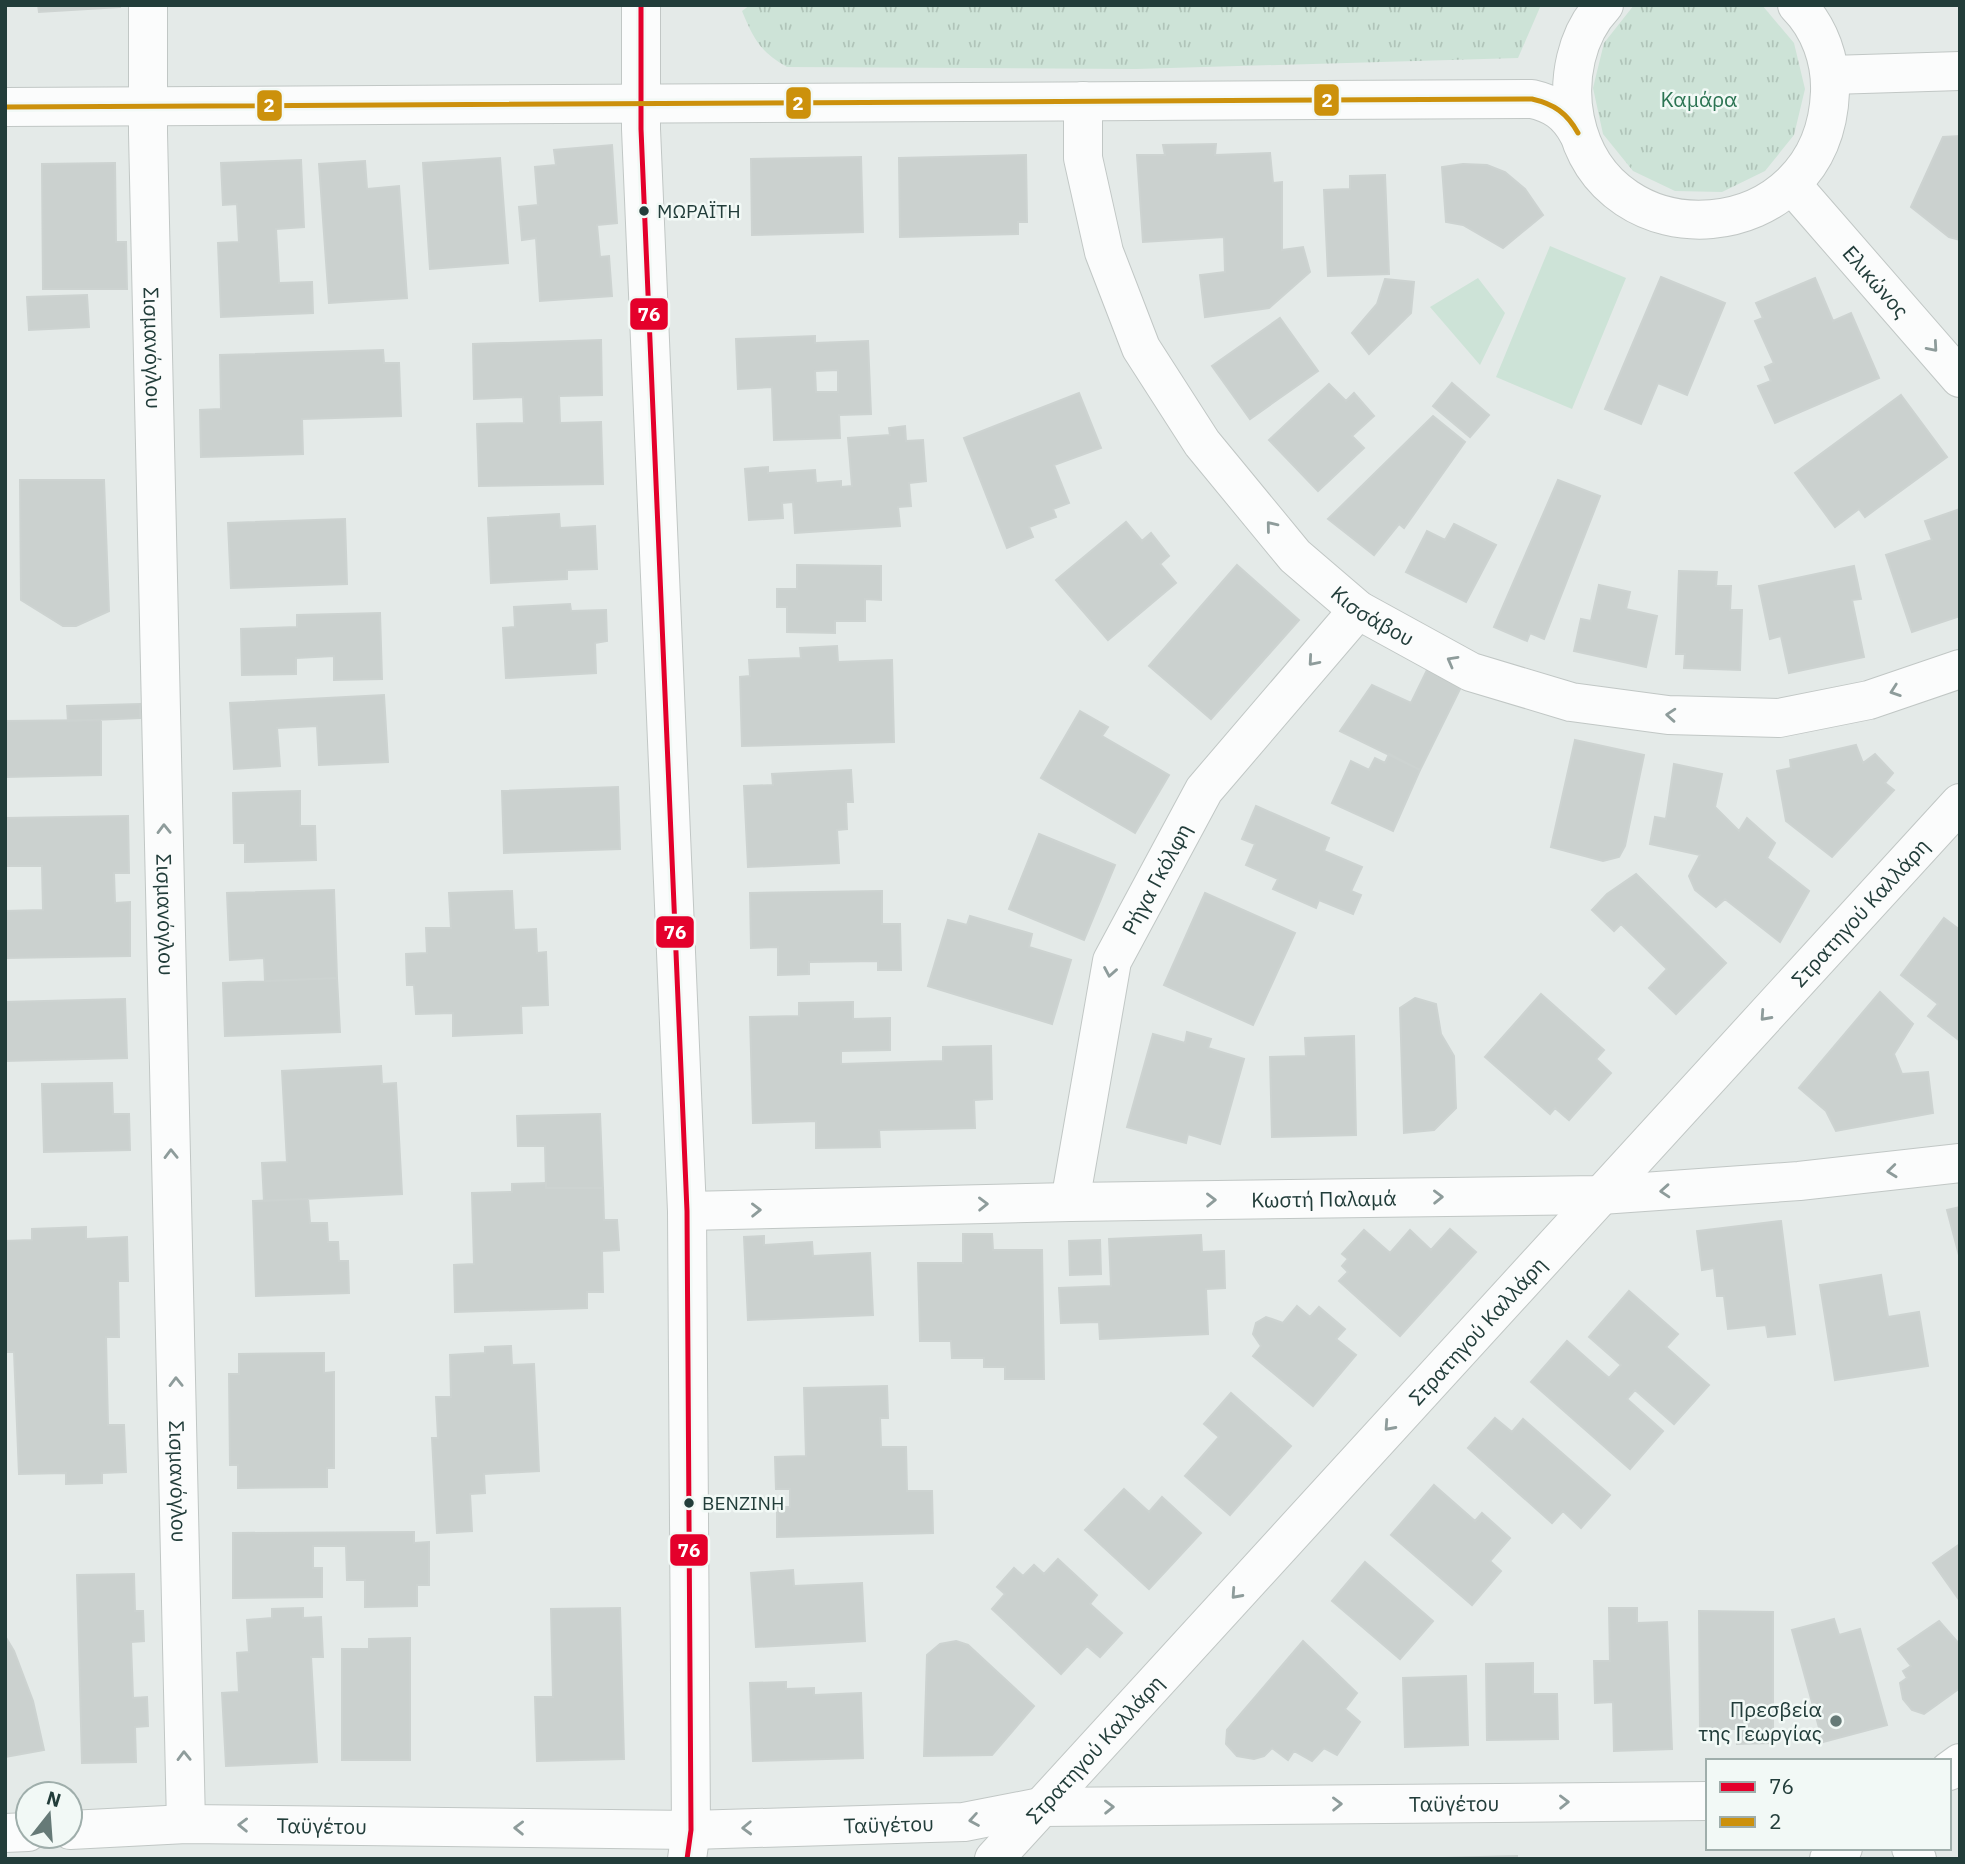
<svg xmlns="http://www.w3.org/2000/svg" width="1965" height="1864" viewBox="0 0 1965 1864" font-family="'IBM Plex Sans',sans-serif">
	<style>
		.grass { fill: #cde3d7 }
		.park { fill: url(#park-tufts) }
		.building { fill: #cbd1cf; stroke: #cdd3d1; stroke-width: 2; fill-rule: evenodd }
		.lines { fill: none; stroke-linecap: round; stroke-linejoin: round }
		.minor-casing { stroke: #c1c7c5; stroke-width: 40 }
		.tertiary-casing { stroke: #c1c7c5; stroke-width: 40 }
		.minor { stroke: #fbfcfc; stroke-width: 38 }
		.tertiary { stroke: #fbfcfc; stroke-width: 38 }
		.bus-1-casing { stroke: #f2f9f6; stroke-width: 10 }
		.bus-2-casing { stroke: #f2f9f6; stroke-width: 10 }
		.bus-1 { stroke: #e4002b; stroke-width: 5 }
		.bus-2 { stroke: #cc910c; stroke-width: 5 }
		.oneway { stroke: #8e9c9b }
		.bus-dot { fill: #223d3a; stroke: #f2f9f6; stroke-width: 2.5 }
		.poi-dot { fill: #667a77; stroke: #f2f9f6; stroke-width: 2.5 }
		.labels { text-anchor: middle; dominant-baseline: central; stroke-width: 5; stroke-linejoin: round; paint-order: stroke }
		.bus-label { font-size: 19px; fill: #223d3a; stroke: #f2f9f6; text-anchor: start }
		.park-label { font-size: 21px; fill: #2c7453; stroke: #f2f9f6 }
		.street-label { font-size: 21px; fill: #223d3a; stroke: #f2f9f6 }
		.poi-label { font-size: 21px; fill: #223d3a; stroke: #f2f9f6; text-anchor: end }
		.line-badge { stroke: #f2f9f6; stroke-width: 2.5 }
		.badge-label { font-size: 19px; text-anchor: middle; font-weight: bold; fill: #fff }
	</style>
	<defs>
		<pattern id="park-tufts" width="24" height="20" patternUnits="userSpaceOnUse" patternTransform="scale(1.75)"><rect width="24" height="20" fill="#cde3d7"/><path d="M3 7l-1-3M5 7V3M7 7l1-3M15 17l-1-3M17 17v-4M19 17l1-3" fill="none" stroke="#b0c4b9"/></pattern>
	</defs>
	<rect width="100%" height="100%" fill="#e4eae8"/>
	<path class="grass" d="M1550,246l76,32 -54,131 -76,-32z
		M1478,278l27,35 -25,52 -50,-58z"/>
	<path class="park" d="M750,5h791l-23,53 -382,11 -349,-2c-27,-16 -33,-27 -45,-56z
		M1762,5l32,38 11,46 -11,46 -29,36 -43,21 -47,-1 -42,-20 -30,-37 -10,-46 11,-45 30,-38z"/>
	<path class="building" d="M38,5h82v2l-81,5z
		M1960,136v104l-11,-3 -38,-30 32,-70z
		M1216,144l-1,11 55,-2 3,30 9,-1v68l21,-3 7,25 -41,36 -64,9 -5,-42 25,-3 -1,-35 -81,5 -6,-87h28l-2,-10z
		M612,145l5,78 -20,2 3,32 9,-1 3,40 -72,5 -4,-63 -14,2 -3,-33 19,-2 -3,-38 21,-2 -2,-15z
		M1026,155l1,67h-9v12l-118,3 -1,-79z
		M861,157l2,75 -111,3 -1,-76z
		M500,158l8,105 -78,6 -7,-106z
		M301,160l3,67 -28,2 3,54 33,-1 1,31 -92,4 -3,-74 21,-1 -2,-38 -14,1 -2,-42z
		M365,161l2,28 32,-3 8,112 -78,5 -10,-139z
		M115,163l1,79h10l1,47h-84l-1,-125z
		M1463,164l24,1 18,7 20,17 18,26 -40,33 -40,-23 -17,-3 -4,-55z
		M1385,175l4,99 -61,2 -4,-86 26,-1v-13z
		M1661,277l64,26 -38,92 -29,-12 -17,41 -36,-15z
		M1815,278l18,43 18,-8 28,65 -104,45 -17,-37 13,-5 -6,-14 9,-4 -19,-42 8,-3 -7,-15z
		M1385,279l29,3 -3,31 -42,41 -17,-21 25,-29z
		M87,295l2,32 -60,3 -2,-33z
		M1280,318l38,53 -68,48 -38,-53z
		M815,336v7l53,-2 3,73 -32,1 1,23 -66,2 -2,-53 -34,2 -2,-50zM838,370v22h-22l-1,-21z
		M601,340l1,55 -43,1 1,27 41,-1 2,62 -124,2 -2,-62 47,-1 -1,-26 -49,2 -1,-55z
		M383,350l1,13h15l2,53 -99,3 1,35 -102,3 -1,-47 21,-1 -1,-54z
		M1452,383l37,32 -19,22 -37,-31z
		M1329,384l17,17 8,-8 20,23 -22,20 12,12 -46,43 -49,-51z
		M1079,393l22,55 -47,17 15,38 -16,6 3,8 -27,10 4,10 -26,11 -43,-110z
		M1901,395l46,62 -82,60 -6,-8 -24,18 -40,-54z
		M1433,416l32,26 -61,86 -5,-4 -25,31 -46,-36z
		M905,426l1,15 17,-1 3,41 -17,2 2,23 -13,1 2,19 -105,7 -2,-31 -11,1 1,15 -34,2 -4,-51 23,-2v6l47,-3 1,13 25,-2v6l11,-1 -4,-48 42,-3 -1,-7z
		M20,480h84l5,131 -33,15h-13l-42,-26z
		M1558,480l42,16 -56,143 -14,-6 -3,8 -33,-14z
		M1960,509v107l-48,16 -26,-77 46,-15 -7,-19z
		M559,514l1,14 35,-2 2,43 -30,1v9l-76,4 -3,-65z
		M345,519l2,65 -116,4 -3,-65z
		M1126,522l16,19 9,-8 18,23 -9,8 16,19 -68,57 -52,-60z
		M1454,524l42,21 -30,57 -60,-30 21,-41 18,9z
		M797,565l84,1v34l-16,-1v22h-30v12l-48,-1v-25h-10v-18h20z
		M1237,565l62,55 -88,99 -62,-53z
		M1854,566l7,33 -9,1 12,57 -75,16 -8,-37 -11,3 -11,-53z
		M1679,571l38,1 -1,14h15l-1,24h12l-2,60 -56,-2 1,-14h-9z
		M1599,585l31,7 -4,17 31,7 -11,51 -72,-16 7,-32 10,2z
		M570,604l1,7 35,-1 1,31 -12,2 1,30 -90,5 -3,-50 12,-1 -1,-20z
		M380,613l2,66 -48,1v-24l-38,2v16l-54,1 -1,-46 56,-2v-12z
		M837,646l1,16 54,-2 2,82 -152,4 -2,-69 10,-1 -1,-16 52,-2 -1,-10z
		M1427,670l34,17 -41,83 -80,-39 32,-46 39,18z
		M384,695l4,67 -69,3 -2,-39 -40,2 3,38 -46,3 -4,-66z
		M140,704v14l-72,3 -1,-15z
		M1080,711l28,16 -6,9 67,39 -34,58 -94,-55z
		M101,720v55l-96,2v-56z
		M1575,740l69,15 -19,91 -6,11 -16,4 -52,-14z
		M1856,745l7,18 12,-9 18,19 -8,10 9,7 -62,67 -46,-36 -9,-50 14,-3 -1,-8z
		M1389,754l31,16 -27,61 -61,-28 19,-42 18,9 6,-12 10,5z
		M1674,764l48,10 -7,33 24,24 8,-13 28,25 -8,15 42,33 -29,51 -55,-43 -9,8 -21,-17 -6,-14 11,-21 -50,-11 5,-27 11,2z
		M851,770l2,32h-7l1,27 -10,1 2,33 -91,4 -4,-81 29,-1 -1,-11z
		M618,787l2,62 -116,4 -2,-62z
		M300,791v35h15l1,34 -71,2v-19h-11l-1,-50z
		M1256,806l73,32 -5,13 38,16 -11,24 10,4 -8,19 -34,-14 -3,8 -43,-19 5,-10 -32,-14 9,-21 -13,-5z
		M128,816l1,57h-15l1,30 15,-1v54l-124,2v-47l37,-1 -1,-44h-35v-48z
		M1039,834l76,31 -31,75 -75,-31z
		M1636,874l90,89 -50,51 -27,-26 18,-19 -46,-45 -7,7 -22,-21 15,-16z
		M334,890l3,88 -72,3 -1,-23 -34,2 -3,-67z
		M512,891l2,39 22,-1 1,24 9,-1 2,53 -27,1 1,27 -69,3v-23l-37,1 -2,-29h-7l-1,-31 21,-1 -1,-25h25l-2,-35z
		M882,891v33h18l1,46h-23v-9l-69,1v12l-31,1v-28l-27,1 -1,-55z
		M1205,893l90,40 -42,92 -89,-40z
		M970,916l62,18 -3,13 42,13 -19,64 -124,-38 20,-66 19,5z
		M1944,918l16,12v111l-32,-25 10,-12 -37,-29z
		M337,978l3,54 -115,4 -2,-53z
		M1880,992l33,32 -19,30 8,20 26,-2 5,41 -97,18 -10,-20 -27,-23z
		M1541,994l63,56 -8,9 15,14 -42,47 -14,-12 -5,6 -65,-57z
		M1415,998l21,6 5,30 13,22 2,52 -22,22 -30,3 -4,-125z
		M125,999l2,59 -122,3v-59z
		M853,1002v17l37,-1v32l-49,1v13l102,-3v-14l48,-1 1,53 -18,1 1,28 -96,2 1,17 -64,1v-27l-63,2 -3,-106 49,-1v-13z
		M1187,1032l24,7 -3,9 36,11 -24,85 -32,-10 -2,9 -59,-16 26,-93 32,9z
		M1354,1036l2,99 -84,2 -2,-80 36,-1 -1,-18z
		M381,1066l1,18 14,-1 6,111 -138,7 -2,-38 25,-1 -5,-91z
		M112,1083l1,31h16l1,36 -86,2 -2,-68z
		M600,1114l3,74h-57l-1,-42h-27l-1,-30z
		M546,1183v5h57l1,32h13l2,30 -17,1 1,41h-16v16l-132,4 -1,-47 20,-1 -2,-71 40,-1v-8z
		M308,1199l2,24h17l1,19h10l1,19h9l1,32 -93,3 -3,-95z
		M1960,1207v52l-13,-49z
		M1781,1221l14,113 -27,3 -2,-12 -38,4 -4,-33h-7l-3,-28 -12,2 -5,-39z
		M86,1227v12l41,-2 1,44h-10l1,56h-13l2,88h16l2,47 -24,1v10l-36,1v-11l-47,1 -5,-122h-8l-1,-111 27,-1v-11z
		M1450,1229l26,23 -76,84 -61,-55 9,-9 -6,-6 6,-7 -6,-5 22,-24 26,23 20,-23 21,20z
		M963,1234h29l1,16h49l2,129h-39v-12h-21v-9h-32l-1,-17h-31l-2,-78h45z
		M1201,1235l1,17 22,-1 1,37 -19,1 2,45 -108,5 -1,-17 -38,1 -2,-35 52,-2 -2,-47z
		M764,1236v9l48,-3 1,14 57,-3 3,62 -125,5 -4,-83z
		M1100,1240l1,34 -31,1 -1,-34z
		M1881,1275l7,42 31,-5 9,54 -93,14 -15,-95z
		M1629,1291l49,43 -12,13 43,38 -35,39 -39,-34 -8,9 36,32 -33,38 -99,-87 36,-41 42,37 12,-13 -32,-28z
		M1297,1306l13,11 9,-10 26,22 -9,10 20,16 -43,51 -60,-50 8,-10 -8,-12 3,-11 10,-6 17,6z
		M511,1346l1,19 22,-1 5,107 -55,3 1,19 -15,1 2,37 -35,2 -5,-95h6l-2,-41h15l-1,-42 35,-2v-6z
		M324,1353v20l10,-1v96h-7v19l-89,1v-23h-8l-1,-91h10v-20z
		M887,1386l1,32h-8l1,29h25l1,44h25l1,42 -156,4v-30h13v-18h-14l-1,-32 31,-1 -2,-68z
		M1231,1393l60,53 -61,69 -45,-39 34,-39 -15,-13z
		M1495,1418l17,14 11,-13 87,76 -29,33 -18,-17 -11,12 -84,-75z
		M1434,1485l41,36 7,-8 28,25 -20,23 11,10 -29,34 -81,-70z
		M1124,1489l25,23 13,-15 39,36 -52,56 -64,-59z
		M414,1532v11l15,-1v43h-12v21l-52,1v-27h-18l-1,-34h-33v22h9v29l-89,1v-65z
		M1960,1544v57l-27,-38z
		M1058,1559l39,36 -7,9 32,29 -22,24 -13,-11 -26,28 -69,-65 13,-15 -8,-7 17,-19 9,8 11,-11 10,9z
		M1365,1562l68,59 -33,38 -68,-58z
		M793,1570l1,16 68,-3 3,58 -109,6 -5,-74z
		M134,1574l1,37h8l1,30 -13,1 2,56 14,-1 1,29 -13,1 1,35 -54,1 -5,-188z
		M303,1608v10l18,-1 2,40h-12l6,105 -91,4 -4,-73 17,-1 -2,-39 12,-1 -2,-32 25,-2v-9z
		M620,1608l4,151 -87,2 -2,-64h18l-2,-88z
		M1609,1608h28v15l30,-1 5,127 -58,2 -1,-49 -18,1 -1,-42h16z
		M1699,1611l74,1v131l-36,1v-15h-37z
		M1834,1619l5,16 21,-6 27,96 -64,17 -31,-112z
		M1939,1621l21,24v43l-36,26 -12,-4 -9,-11 -3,-16 7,-5 -4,-7 8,-5 -13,-17z
		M5,1636l9,15 19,50 11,49 -39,7z
		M410,1638v122h-68v-111h27v-10z
		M956,1641l12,4 66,61 -42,49 -68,1 3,-101 13,-11z
		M1303,1641l54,52 -12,16 15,13 -23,33 -13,-7 -12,13 -18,-10 -6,9 -16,-12 -8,8 -10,3 -17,-3 -11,-12 1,-14z
		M1533,1663v31h24l1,45 -71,1 -1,-76z
		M1466,1676l2,69 -63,2 -2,-69z
		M786,1682v7l28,-1v7l47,-2 2,65 -110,3 -3,-78z
		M1517,1856v3h-112z"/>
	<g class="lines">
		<g class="minor-casing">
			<g id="minor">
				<path id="s1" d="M148,5v128l38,1691"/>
				<path d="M641,5v124l46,1082 4,619 -4,29"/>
				<path id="s2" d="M1083,101v57l21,94 37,96 61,95 93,113 63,54 113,62 100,30 97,13 111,3 90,-18 91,-31"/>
				<path id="s3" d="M1070,1202l42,-241 92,-171 154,-180"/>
				<path id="s4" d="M687,1211l383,-9 531,-7 198,-14 161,-18"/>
				<path id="s5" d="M70,1830l116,-6 505,6 273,-8 77,-15 667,-6"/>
				<path d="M5,1833l23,-1"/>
				<path d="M1911,1848l6,11"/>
				<path id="s6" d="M994,1859l966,-1056"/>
			</g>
		</g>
		<g class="tertiary-casing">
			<g id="tertiary">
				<path d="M1604,5c-28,29 -37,75 -29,114 30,145 249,131 255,-27 1,-31 -10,-64 -33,-87"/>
				<path d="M1831,75l129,-4"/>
				<path d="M5,107l1527,-8c22,5 35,14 46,34"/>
				<path id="s7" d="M1792,185l168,193"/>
				<path d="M1949,1771l11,-8"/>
				<path d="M1829,1859l14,-11"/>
			</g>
		</g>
		<use href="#minor" class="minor"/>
		<use href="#tertiary" class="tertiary"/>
		<g class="bus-1-casing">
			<path id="bus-1" d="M641,5v124l46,1082 4,619 -4,29"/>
		</g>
		<g class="bus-2-casing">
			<path id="bus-2" d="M5,107l1527,-8c22,5 35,14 46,34"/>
		</g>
		<use href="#bus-1" class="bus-1"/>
		<use href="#bus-2" class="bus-2"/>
	</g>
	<defs><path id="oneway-chevron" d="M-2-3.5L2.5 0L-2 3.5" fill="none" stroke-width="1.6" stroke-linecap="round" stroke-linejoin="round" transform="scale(1.75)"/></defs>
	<g class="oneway">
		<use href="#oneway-chevron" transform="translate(1933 347) rotate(49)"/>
		<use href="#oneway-chevron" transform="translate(1271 526) rotate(-129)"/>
		<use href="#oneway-chevron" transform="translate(1313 661) rotate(131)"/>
		<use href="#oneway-chevron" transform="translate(1452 661) rotate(-151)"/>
		<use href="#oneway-chevron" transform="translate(1895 691) rotate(161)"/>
		<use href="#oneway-chevron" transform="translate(1671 715) rotate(-176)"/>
		<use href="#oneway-chevron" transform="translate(164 829) rotate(-91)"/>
		<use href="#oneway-chevron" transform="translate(1110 972) rotate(100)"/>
		<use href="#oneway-chevron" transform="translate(1765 1016) rotate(132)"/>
		<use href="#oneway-chevron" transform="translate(171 1154) rotate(-91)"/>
		<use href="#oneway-chevron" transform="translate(1892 1171) rotate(174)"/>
		<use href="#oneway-chevron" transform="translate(1665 1191) rotate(176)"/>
		<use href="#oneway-chevron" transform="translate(1438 1197) rotate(-1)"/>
		<use href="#oneway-chevron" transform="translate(1211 1200) rotate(-1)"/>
		<use href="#oneway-chevron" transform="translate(983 1204) rotate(-1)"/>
		<use href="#oneway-chevron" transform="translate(756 1210) rotate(-1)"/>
		<use href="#oneway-chevron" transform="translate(176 1382) rotate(-91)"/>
		<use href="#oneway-chevron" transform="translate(1389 1426) rotate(132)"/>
		<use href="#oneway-chevron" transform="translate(1236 1594) rotate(132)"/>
		<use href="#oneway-chevron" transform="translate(184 1756) rotate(-91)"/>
		<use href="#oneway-chevron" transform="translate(1564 1802) rotate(-1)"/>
		<use href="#oneway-chevron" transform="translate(1337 1804) rotate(-1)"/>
		<use href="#oneway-chevron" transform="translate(1109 1807) rotate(-1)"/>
		<use href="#oneway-chevron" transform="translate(974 1820) rotate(170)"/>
		<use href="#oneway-chevron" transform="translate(243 1825) rotate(-179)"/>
		<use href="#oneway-chevron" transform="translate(519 1828) rotate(-179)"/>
		<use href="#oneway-chevron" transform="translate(747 1828) rotate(178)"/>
	</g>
	<g class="bus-dot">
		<circle cx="644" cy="211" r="6"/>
		<circle cx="689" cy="1503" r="6"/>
	</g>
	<circle class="poi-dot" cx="1836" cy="1721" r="7"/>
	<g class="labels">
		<g class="bus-label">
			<text x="657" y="211">ΜΩΡΑΪΤΗ</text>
			<text x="702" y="1503">ΒΕΝΖΙΝΗ</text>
		</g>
		<g class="park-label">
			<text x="1699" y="99">Καμάρα</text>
		</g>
		<g class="street-label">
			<text stroke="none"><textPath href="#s7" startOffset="128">Ελικώνος</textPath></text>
			<text stroke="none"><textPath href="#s1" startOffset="343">Σισμανόγλου</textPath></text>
			<text stroke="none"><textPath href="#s2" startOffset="614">Κισσάβου</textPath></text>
			<text stroke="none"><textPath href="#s3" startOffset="338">Ρήγα Γκόλφη</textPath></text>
			<text stroke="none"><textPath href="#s6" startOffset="1283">Στρατηγού Καλλάρη</textPath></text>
			<text stroke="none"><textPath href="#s1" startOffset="910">Σισμανόγλου</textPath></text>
			<text stroke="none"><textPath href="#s4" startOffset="637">Κωστή Παλαμά</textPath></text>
			<text stroke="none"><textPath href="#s6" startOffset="716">Στρατηγού Καλλάρη</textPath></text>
			<text stroke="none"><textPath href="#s1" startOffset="1477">Σισμανόγλου</textPath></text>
			<text stroke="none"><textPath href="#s6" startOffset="149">Στρατηγού Καλλάρη</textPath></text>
			<text stroke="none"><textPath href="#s5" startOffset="1386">Ταϋγέτου</textPath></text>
			<text stroke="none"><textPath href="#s5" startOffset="819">Ταϋγέτου</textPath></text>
			<text stroke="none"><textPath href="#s5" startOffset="252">Ταϋγέτου</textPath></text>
		</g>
		<g class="poi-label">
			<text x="1822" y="1709">Πρεσβεία<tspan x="1822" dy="24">της Γεωργίας</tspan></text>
		</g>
	</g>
	<g class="line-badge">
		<rect x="1313" y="83" width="27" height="34" rx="7" fill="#cc910c"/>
		<rect x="785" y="86" width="27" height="34" rx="7" fill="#cc910c"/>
		<rect x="256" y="89" width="27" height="33" rx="7" fill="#cc910c"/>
		<rect x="629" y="297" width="40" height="34" rx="7" fill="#e4002b"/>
		<rect x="655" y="915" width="40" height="34" rx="7" fill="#e4002b"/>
		<rect x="669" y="1533" width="40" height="34" rx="7" fill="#e4002b"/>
	</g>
	<g class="badge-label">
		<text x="1327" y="107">2</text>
		<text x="798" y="110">2</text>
		<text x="269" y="112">2</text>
		<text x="649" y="321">76</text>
		<text x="675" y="939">76</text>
		<text x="689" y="1557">76</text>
	</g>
	<rect width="1965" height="1864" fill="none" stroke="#223d3a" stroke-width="14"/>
	<rect x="1706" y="1759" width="245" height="91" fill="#f2f9f6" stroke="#9faeab" stroke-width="2"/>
	<rect x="1720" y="1782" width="35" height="10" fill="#e4002b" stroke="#9faeab" stroke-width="2"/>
	<text x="1769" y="1794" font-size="21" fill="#223d3a">76</text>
	<rect x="1720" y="1817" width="35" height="10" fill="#cc910c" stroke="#9faeab" stroke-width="2"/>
	<text x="1769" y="1829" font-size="21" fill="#223d3a">2</text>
	<g transform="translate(49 1815) rotate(17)"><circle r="33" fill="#f2f9f6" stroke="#9faeab" stroke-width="2"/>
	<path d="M0-5L12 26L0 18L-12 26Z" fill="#667a77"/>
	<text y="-10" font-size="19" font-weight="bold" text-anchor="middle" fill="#223d3a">N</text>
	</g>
</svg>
